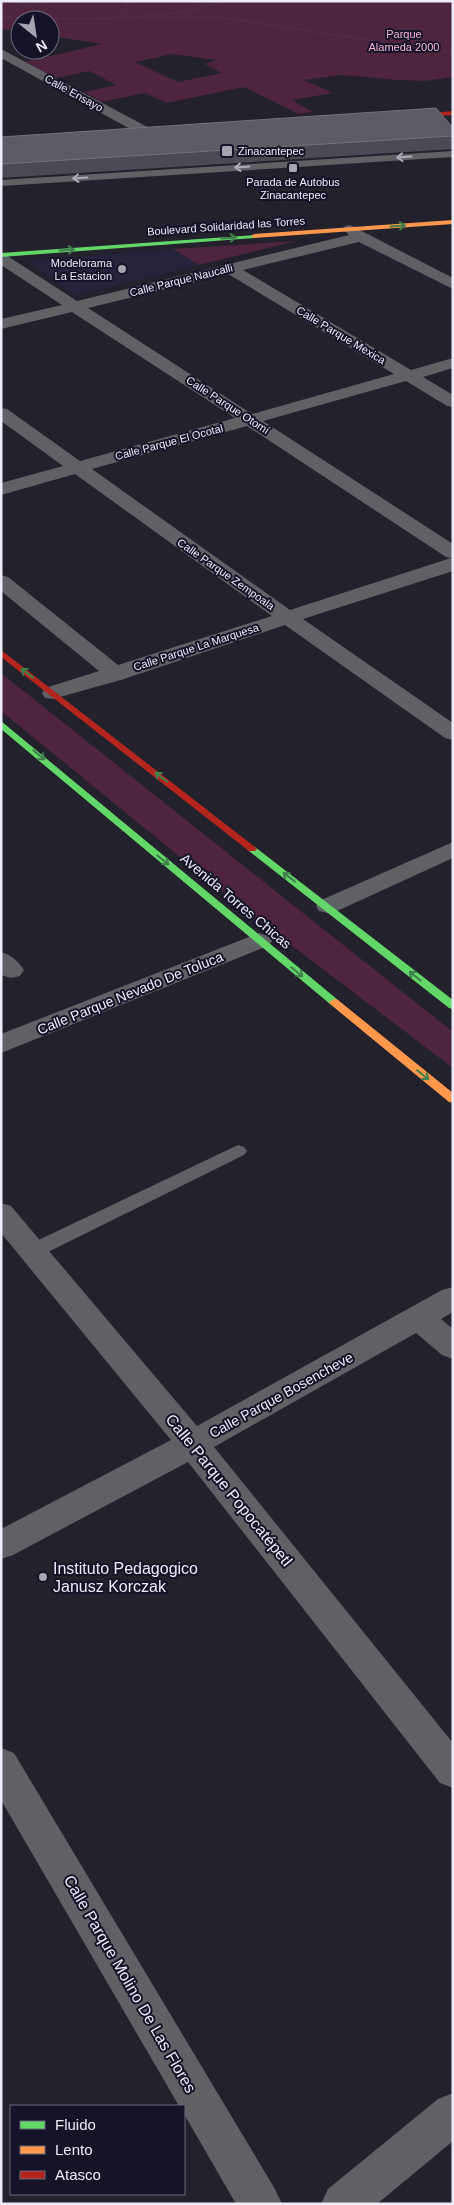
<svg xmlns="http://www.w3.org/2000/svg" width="454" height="2205" viewBox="0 0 454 2205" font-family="Arial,sans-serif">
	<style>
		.built { fill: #25243c }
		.green { fill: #4e243e; fill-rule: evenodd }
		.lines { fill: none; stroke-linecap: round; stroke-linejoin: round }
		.path { stroke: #5e5f65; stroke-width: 1; stroke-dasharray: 0.5 2; stroke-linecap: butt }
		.lane { fill: #5f6165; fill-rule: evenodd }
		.street { fill: #5f6165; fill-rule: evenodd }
		.fast { fill: #63d668; fill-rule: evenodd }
		.slow { fill: #ff974d; fill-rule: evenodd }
		.jam { fill: #b3261e; fill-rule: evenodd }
		.wall { fill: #4c4954 }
		.building { fill: #5d5b65; stroke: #74727d }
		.oneway { stroke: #adadb7 }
		.oneway2 { stroke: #407e4b }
		.poi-dot { fill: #a5a5b2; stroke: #151327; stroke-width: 2 }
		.labels { text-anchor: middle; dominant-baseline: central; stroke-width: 4; stroke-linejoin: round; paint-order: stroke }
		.far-park-label { font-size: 11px; fill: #fab5da; stroke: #151327 }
		.far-street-label { font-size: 11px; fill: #ececfa; stroke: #151327 }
		.far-poi-label { font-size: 11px; fill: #ececfa; stroke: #151327; text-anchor: start }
		.street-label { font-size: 14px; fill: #ececfa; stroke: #151327 }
		.near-street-label { font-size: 16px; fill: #ececfa; stroke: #151327 }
		.near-poi-label { font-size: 16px; fill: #ececfa; stroke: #151327; text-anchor: start }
	</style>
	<rect width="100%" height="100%" fill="#22212c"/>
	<path class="built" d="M173,249l26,16 -124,30 -47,-34z"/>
	<path class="green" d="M1,1h452v76l-29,4 -27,-1 -55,-5 -38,5 29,13 -41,7 21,12 -14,2 -55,-27 -77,16 -22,-10 -44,9 -17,-10 33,-7 -28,-14 -33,7 -31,-16 77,-18 -52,-8v-16h-30v12l-19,-3zM172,54l44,6 -11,4 17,9 -44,9 -43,-20z
		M297,241l-98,24 -26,-16z
		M1,673l452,359v36l-203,-154 -249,-203z"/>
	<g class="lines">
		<path class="path" d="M14,1l39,16
			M125,1l4,8 -6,4 1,5h100l229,35
			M16,2l22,2 12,-3
			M1,17l56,2 67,-1
			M138,17l44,-5 44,-11"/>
		<path class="lane" d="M453,151v6l-452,29v-6z
			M238,1145l6,2 3,4 -3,4 -204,101 -7,2 -7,-2 -2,-5 2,-5z"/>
		<path class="street" d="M1,49l152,81 2,3 -7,4 -5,-1 -142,-78z
			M350,225l103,53v11l-94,-47 -116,28 168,100 42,-12v10l-30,9 30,18v12l-6,-1 -41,-25 -143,40 190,123v27l-150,48 150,104v17l-8,-2 -160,-113 -161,54 -71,20 -8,-1 -3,-5 3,-5 54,-17 -98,-80v-16l7,2 110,88 154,-49 -197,-142 -74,21v-12l62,-17 -62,-45v-13l6,1 73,52 155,-43 -163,-106 -71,17v-10l61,-14 -61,-40v-12l5,2 71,46 272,-66 -6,-6 2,-3zM228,274l166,100 -142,40 -164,-106zM247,426l199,131 5,1 -161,52 -198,-141z
			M453,842v16l-116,53 -9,2 -9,-2 -3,-5 3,-5z
			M259,933l9,3 4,5 -4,5 -267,107v-19z
			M1,952c11,3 17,9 23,18l-4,6 -9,2 -10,-3z
			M1,1203l10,3 186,220 245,-136 11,-3v25l-12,7 12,10v30l-11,-4 -26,-22 -202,114 239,296v45l-13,-5 -252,-321 -175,93 -12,4v-30l170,-89 -170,-207z
			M1,1748l13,5 261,436 7,15h-46l-52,-90v-8h-5l-178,-306z
			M453,2093v48l-76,63h-56l7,-15 110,-90z"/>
		<path class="fast" d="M256,235v2l-2,1 -253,19v-4z
			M1,721l337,279 1,2 -1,2h-8l-329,-275z
			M252,846l3,1 198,153v9l-4,-1 -200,-157 -2,-2z"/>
		<path class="slow" d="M453,220v4l-199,14 -3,-2 3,-2z
			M334,999l4,1 115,93v10l-4,-1 -119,-98 -1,-2z"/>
		<path class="jam" d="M453,111v4l-49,3 -3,-2z
			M1,650l254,197 2,2 -2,2h-6l-248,-194z"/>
	</g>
	<path class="wall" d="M453,128v21l-452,29v-41z"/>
	<path class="building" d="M436,108l17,20v8l-452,28v-27z"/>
	<defs><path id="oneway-shaft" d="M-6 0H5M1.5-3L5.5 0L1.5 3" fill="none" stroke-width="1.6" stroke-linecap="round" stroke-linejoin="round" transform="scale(1.25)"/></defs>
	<g class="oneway">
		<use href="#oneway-shaft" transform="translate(404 157) rotate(176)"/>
		<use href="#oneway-shaft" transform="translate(242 167) rotate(176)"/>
		<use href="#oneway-shaft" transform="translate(80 178) rotate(176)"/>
	</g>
	<g class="oneway2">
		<use href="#oneway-shaft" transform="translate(398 226) rotate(-4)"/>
		<use href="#oneway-shaft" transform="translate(229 238) rotate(-4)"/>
		<use href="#oneway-shaft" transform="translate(67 250) rotate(-4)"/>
		<use href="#oneway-shaft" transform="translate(27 673) rotate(-142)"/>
		<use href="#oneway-shaft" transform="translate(39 755) rotate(40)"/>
		<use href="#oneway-shaft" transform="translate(161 777) rotate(-142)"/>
		<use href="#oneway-shaft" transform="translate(163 860) rotate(40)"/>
		<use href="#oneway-shaft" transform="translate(289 877) rotate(-142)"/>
		<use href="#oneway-shaft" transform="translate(297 972) rotate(39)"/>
		<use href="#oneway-shaft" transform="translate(415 976) rotate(-141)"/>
		<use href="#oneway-shaft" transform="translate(423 1075) rotate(39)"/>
	</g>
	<g class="poi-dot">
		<rect x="221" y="145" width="12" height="12" rx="2.5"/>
		<rect x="288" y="163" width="10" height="10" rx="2.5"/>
		<circle cx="122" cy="269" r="5"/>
		<circle cx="43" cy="1577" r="5"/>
	</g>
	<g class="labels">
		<g class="far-park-label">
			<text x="404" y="34">Parque<tspan x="404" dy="13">Alameda 2000</tspan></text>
		</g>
		<g class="far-street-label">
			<text transform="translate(74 93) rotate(29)">Calle Ensayo</text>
			<text transform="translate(226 226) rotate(-4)">Boulevard Solidaridad las Torres</text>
			<text transform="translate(181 280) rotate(-14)">Calle Parque Naucalli</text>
			<text transform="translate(341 335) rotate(31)">Calle Parque Mexica</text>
			<text transform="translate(228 405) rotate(33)">Calle Parque Otomí</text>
			<text transform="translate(169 442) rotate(-15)">Calle Parque El Ocotal</text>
			<text transform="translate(226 574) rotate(35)">Calle Parque Zempoala</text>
			<text transform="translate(196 647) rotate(-18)">Calle Parque La Marquesa</text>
		</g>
		<g class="far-poi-label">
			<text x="238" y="151">Zinacantepec</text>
			<text x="293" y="182" text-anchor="middle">Parada de Autobus<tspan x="293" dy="13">Zinacantepec</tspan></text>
			<text x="112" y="263" text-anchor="end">Modelorama<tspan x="112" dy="13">La Estacion</tspan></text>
		</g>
		<g class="street-label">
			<text transform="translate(236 901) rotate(40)">Avenida Torres Chicas</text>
			<text transform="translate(130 993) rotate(-22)">Calle Parque Nevado De Toluca</text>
			<text transform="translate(281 1395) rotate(-29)">Calle Parque Bosencheve</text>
		</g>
		<g class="near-street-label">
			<text transform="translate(229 1490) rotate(51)">Calle Parque Popocatépetl</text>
			<text transform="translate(130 1984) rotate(60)">Calle Parque Molino De Las Flores</text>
		</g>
		<g class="near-poi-label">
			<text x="53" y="1568">Instituto Pedagogico<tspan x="53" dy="18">Janusz Korczak</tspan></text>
		</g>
	</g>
	<rect width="454" height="2205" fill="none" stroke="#ececfa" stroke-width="5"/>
	<rect x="10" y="2105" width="175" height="90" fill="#151327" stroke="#6b6a7b"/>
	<rect x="20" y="2121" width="25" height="8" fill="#63d668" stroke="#6b6a7b"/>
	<text x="55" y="2130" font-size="15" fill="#ececfa">Fluido</text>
	<rect x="20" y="2146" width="25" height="8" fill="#ff974d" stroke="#6b6a7b"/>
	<text x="55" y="2155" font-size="15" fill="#ececfa">Lento</text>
	<rect x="20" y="2171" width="25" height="8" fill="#b3261e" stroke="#6b6a7b"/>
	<text x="55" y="2180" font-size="15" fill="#ececfa">Atasco</text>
	<g transform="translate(35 35) rotate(150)"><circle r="24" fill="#151327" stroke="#6b6a7b"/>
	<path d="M0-4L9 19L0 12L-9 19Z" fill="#a5a5b2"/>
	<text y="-8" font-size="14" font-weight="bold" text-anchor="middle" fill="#ececfa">N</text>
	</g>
</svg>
